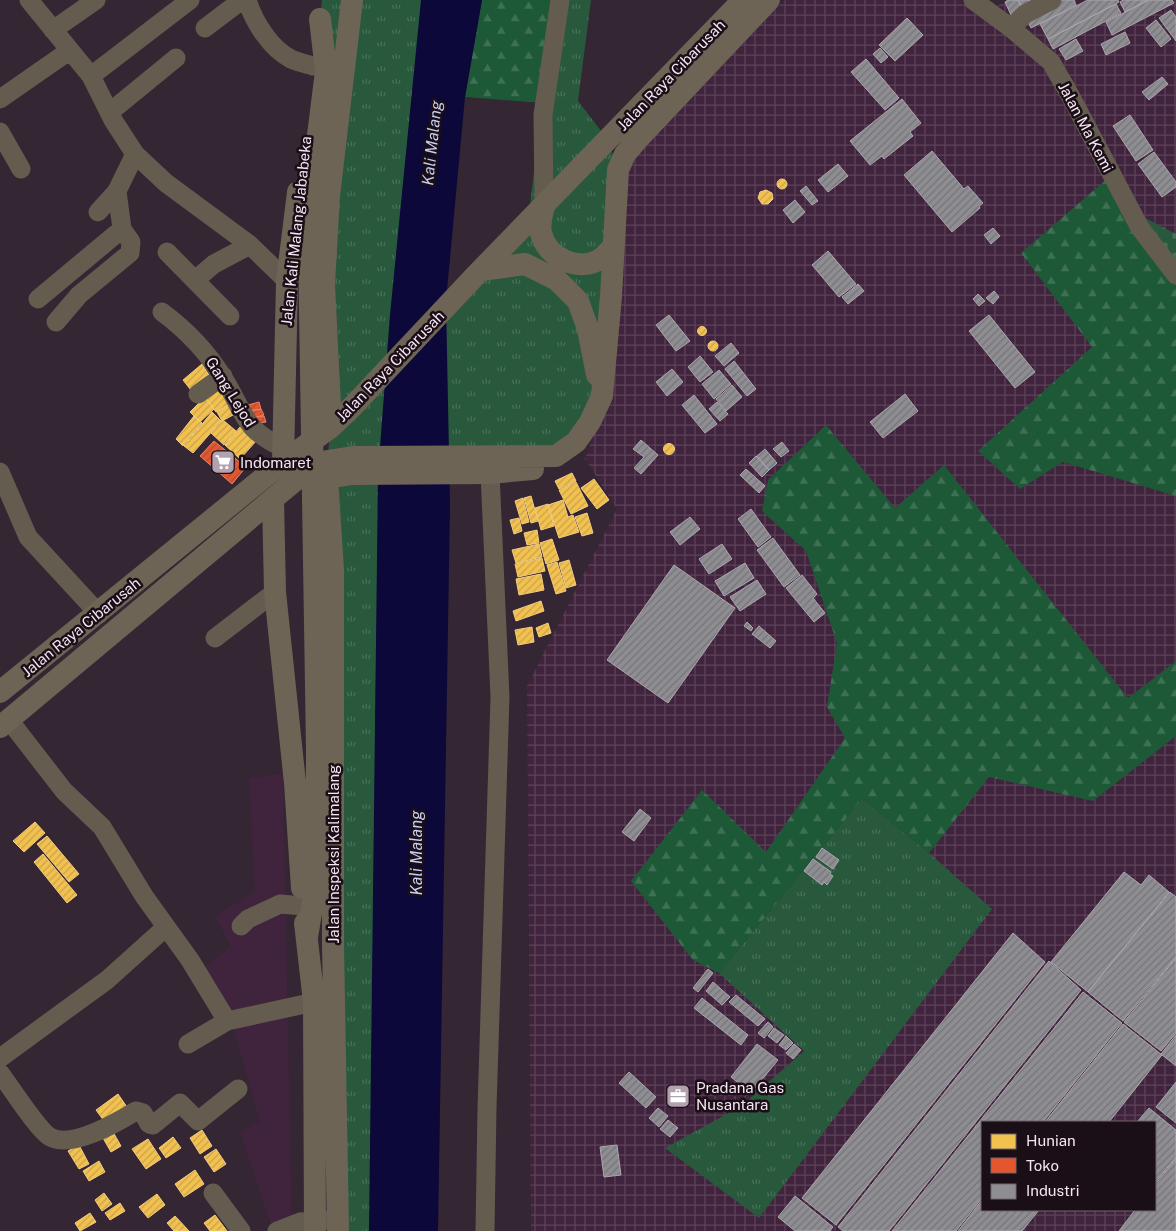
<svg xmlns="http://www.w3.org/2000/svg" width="1176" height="1231" viewBox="0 0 1176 1231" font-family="'Public Sans',sans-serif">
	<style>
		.built { fill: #40233c }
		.industrial { fill: url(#industrial-grid); fill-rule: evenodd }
		.grass { fill: url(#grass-tufts) }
		.forest { fill: url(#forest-firs) }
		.cemetery { fill: url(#cemetery-stones) }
		.water { fill: #0c0839 }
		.homes { fill: url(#homes-hatch); stroke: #f3cc7f }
		.shops { fill: url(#shops-hatch); stroke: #e98269 }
		.industry { fill: url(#industry-hatch); stroke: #aca7af }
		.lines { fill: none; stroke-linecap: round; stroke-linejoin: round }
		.minor { stroke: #635c4f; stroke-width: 19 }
		.major { stroke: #6d6455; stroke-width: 22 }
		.labels { text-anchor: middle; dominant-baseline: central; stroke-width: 5; stroke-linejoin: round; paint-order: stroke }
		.street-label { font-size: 15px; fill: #f6e5f2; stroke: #1a0e17 }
		.poi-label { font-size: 15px; fill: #f6e5f2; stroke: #1a0e17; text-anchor: start }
		.water-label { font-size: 16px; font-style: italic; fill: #c7d0f4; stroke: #1a0e17 }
	</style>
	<defs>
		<pattern id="industrial-grid" width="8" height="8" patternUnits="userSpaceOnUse" patternTransform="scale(1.25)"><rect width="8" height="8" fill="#40233c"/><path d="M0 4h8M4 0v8" fill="none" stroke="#5c4359"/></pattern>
		<pattern id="grass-tufts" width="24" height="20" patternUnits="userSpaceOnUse" patternTransform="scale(1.25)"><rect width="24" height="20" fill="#28593c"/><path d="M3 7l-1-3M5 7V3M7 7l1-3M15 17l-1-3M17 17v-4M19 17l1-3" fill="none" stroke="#487159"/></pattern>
		<pattern id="forest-firs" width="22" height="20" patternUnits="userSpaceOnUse" patternTransform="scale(1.25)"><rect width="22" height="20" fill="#1d5837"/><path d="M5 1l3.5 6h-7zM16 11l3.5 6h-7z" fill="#3e7054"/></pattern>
		<pattern id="cemetery-stones" width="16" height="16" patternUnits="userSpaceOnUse" patternTransform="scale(1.25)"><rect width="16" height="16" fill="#28593c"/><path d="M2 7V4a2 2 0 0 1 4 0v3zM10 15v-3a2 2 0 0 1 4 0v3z" fill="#487159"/></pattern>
		<pattern id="homes-hatch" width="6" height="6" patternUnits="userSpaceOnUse" patternTransform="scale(1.25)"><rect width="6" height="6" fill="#f2c14e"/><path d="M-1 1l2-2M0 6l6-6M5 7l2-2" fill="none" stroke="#c8a24d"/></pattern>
		<pattern id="shops-hatch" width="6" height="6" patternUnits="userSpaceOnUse" patternTransform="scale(1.25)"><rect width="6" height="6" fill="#e4572e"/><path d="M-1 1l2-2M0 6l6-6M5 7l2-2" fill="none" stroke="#ae5137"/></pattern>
		<pattern id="industry-hatch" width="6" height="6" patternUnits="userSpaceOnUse" patternTransform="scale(1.25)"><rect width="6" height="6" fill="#8d8d92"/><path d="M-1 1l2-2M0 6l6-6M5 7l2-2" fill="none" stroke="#767478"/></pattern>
	</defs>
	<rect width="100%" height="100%" fill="#342632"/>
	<path class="built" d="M283,773l9,458h-19l-33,-98 20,-12 -30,-104 -35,-44 36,-26 -16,-31 40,-24 -6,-113z"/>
	<path class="industrial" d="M785,0h178l15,16 30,-16h168v1231h-645l-4,-545 90,-177 -32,-50 23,-70 12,-198 26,-56zM982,1122h173v88h-173z"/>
	<path class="grass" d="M322,0h100l-36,369 142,-147 14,-119 18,-103h31l-13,101 30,39 10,30 -14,204 -28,68 -195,33 -5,187 -6,569h-32l-11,-770 4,-34 -5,-356 -6,-52z
		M862,799l67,54 63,56 -233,309 -94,-70 76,-42 63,-55 -85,-78z"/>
	<path class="forest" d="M482,0h78l-18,103 -77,-6z
		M1108,178l68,95v223l-113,-34 -43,27 -42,-38 114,-104 -71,-94z
		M826,425l69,83 49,-43 184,233 48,-37v75l-83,65 -104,-24 -60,76 -67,-54 -143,174 -26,-13 -62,-79 71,-91 64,62 79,-114 -18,-31 10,-64 -31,-92 -44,-40 6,-31z"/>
	<path class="cemetery" d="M1126,208l50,26v39z"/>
	<path class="water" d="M421,0h61l-17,97 -19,204 4,204 -12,726h-69l9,-757 12,-159z"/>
	<path class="homes" d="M777 184a5 5 0 1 1 10 0a5 5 0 1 1-10 0Z
		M766,190l6,3 1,6 -5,5h-6l-4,-6 2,-6z
		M697.5 331a4.5 4.5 0 1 1 9 0a4.5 4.5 0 1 1-9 0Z
		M708 346a5 5 0 1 1 10 0a5 5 0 1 1-10 0Z
		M202,364l10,16 -18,14 -11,-14z
		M220,386l10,18 -14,8 -11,-15z
		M205,397l9,12 -14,13 -10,-10z
		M230,404l3,11 -11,6 -5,-9z
		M212,412l9,9 -28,32 -9,-7z
		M194,416l8,7 -19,23 -7,-7z
		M223,420l13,11 -12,14 -13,-12z
		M240,427l17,13 -17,19 -15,-14z
		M663.5 449a5.5 5.5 0 1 1 11 0a5.5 5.5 0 1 1-11 0Z
		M572,473l4,8 -17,8 -4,-8z
		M594,479l15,21 -12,9 -16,-21z
		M576,482l12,24 -17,8 -12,-24z
		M531,496l7,25 -7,2 -7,-25z
		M523,498l6,24 -7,2 -7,-23z
		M563,500l5,17 5,-2 6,17 -20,6 -11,-33z
		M548,504l6,22 -13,4 -6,-22z
		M587,513l6,20 -11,3 -7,-19z
		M519,518l3,13 -8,3 -4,-14z
		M537,530l2,13 -12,2 -3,-12z
		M552,539l7,21 -13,4 -6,-21z
		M539,544l3,13 -26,6 -4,-13z
		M542,558l3,13 -27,6 -3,-13z
		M569,560l7,25 -10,3 -7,-25z
		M557,562l9,29 -10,3 -9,-29z
		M541,574l3,16 -25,5 -3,-16z
		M541,601l3,10 -28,10 -3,-10z
		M548,623l3,10 -12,4 -3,-9z
		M532,627l2,15 -16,3 -3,-15z
		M35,822l10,11 -21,19 -11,-11z
		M47,836l32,38 -10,8 -32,-38z
		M43,854l34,41 -10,8 -33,-41z
		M118,1094l11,16 -22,15 -11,-15z
		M202,1130l10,16 -12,8 -10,-16z
		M113,1132l8,14 -10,6 -8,-14z
		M173,1137l8,11 -15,10 -7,-10z
		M148,1139l13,20 -15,10 -14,-20z
		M79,1145l10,19 -10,5 -11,-18z
		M216,1149l10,15 -12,8 -10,-15z
		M99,1161l6,11 -16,9 -6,-10z
		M195,1170l9,14 -20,13 -9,-13z
		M104,1193l8,11 -10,7 -7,-11z
		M157,1194l8,11 -17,13 -9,-11z
		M120,1203l5,8 -15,9 -5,-7z
		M90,1213l6,9 -16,9 -5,-8z
		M215,1215l12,16h-17l-6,-8z
		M175,1216l14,15h-15l-7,-8z"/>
	<path class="shops" d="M259,402l2,7 -11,2 -2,-6z
		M261,409l3,6 -12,3 -2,-7z
		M264,416l2,6 -12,2 -2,-6z
		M214,441l32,26 -14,17 -32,-28z"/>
	<path class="industry" d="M1008,0h10l4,9 -11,6 -6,-13z
		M1018,0h23l-18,9z
		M1056,0h18l2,5 -45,23 -6,-12z
		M1088,0h30l1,2 -71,37 -8,-15z
		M1123,0h25l-23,12 -5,-10z
		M1149,0h23l2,3 -62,32 -6,-13z
		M1116,4l5,9 -68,36 -5,-10z
		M1171,10l5,7v24l-17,-23z
		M907,18l16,17 -28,26 -16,-16z
		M1156,20l15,19 -10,8 -15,-19z
		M1125,32l5,11 -24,12 -5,-11z
		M1076,39l7,12 -17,9 -7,-11z
		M880,48l8,9 -7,6 -8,-9z
		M866,59l33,39 -14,12 -34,-38z
		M1162,77l6,7 -19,16 -7,-8z
		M902,99l19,24 -11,9 3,4 -29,23 -2,-3 -12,9 -20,-24z
		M1130,115l23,35 -17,11 -23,-35z
		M932,151l32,38 4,-3 15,17 -4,3 1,2 -28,24 -48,-57z
		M1154,152l22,30v5l-14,10 -24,-33z
		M838,164l10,12 -20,16 -10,-12z
		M806,186l12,15 -6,4 -12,-14z
		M795,200l10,12 -12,11 -10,-13z
		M993,228l7,8 -9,8 -7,-9z
		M828,251l28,33 -17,13 -27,-32z
		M858,284l6,7 -16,13 -6,-7z
		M994,291l5,6 -6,7 -7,-6z
		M978,294l7,7 -6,5 -6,-7z
		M669,315l21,26 -14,10 -20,-26z
		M989,315l46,57 -20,16 -46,-57z
		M731,343l8,10 -15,13 -9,-10z
		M700,356l13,16 -13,10 -12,-15z
		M734,361l22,28 -9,7 -22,-27z
		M672,369l11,13 -16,14 -11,-14z
		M719,370l12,14 -17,15 -12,-15z
		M732,385l10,12 -16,14 -10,-12z
		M905,394l13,17 -35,27 -13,-16z
		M694,395l23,29 -12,9 -23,-28z
		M717,402l11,12 -8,7 -11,-12z
		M641,440l17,15 -17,19 -7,-6 10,-11 -11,-8z
		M782,442l7,9 -8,6 -8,-8z
		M765,449l12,14 -8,7 -12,-14z
		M756,456l13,14 -7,7 -13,-14z
		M746,469l19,17 -6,7 -19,-18z
		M751,509l20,28 -13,10 -20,-28z
		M690,517l10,12 -20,16 -10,-13z
		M773,538l27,37 -16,12 -27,-37z
		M722,544l10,15 -23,15 -10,-15z
		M745,563l9,15 -30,18 -9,-15z
		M674,565l61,43 -67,95 -61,-43z
		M802,575l15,19 -4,4 12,15 -11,9 -28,-34z
		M757,580l9,14 -26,17 -10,-14z
		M747,622l6,6 -2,3 -7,-5z
		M759,626l17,15 -6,7 -18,-14z
		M640,809l11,9 -17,23 -12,-9z
		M822,848l17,12 -6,9 -17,-12z
		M813,859l18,13 -1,2 3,2 -6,9 -3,-3 -2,3 -18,-14z
		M1124,872l17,13 8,-10 20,17 -81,100 -37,-30z
		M1170,892l6,5v60l-53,64 -35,-29z
		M1013,933l32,29 -209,263 -34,-27z
		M1176,958v75l-15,18 -37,-29z
		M1049,961l32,29 -192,241h-46l-5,-4z
		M708,969l5,4 -15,19 -5,-4z
		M713,982l17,15 -8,8 -16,-14z
		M1083,992l39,31 -79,99h-61v76l-26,33h-64z
		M736,995l29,24 -7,7 -29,-24z
		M702,998l46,37 -7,10 -47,-37z
		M768,1022l5,5 -9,11 -6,-5z
		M1123,1024l39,31 -53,67h-64z
		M774,1028l10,7 -7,8 -9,-7z
		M1176,1035v31l-15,-12z
		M786,1036l7,7 -7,7 -7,-5z
		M757,1044l21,16 -27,33 -20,-16z
		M794,1044l7,6 -8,9 -7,-6z
		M629,1072l27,25 -10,11 -27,-25z
		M1176,1082v41l-20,-16z
		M658,1108l10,8 -9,11 -10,-9z
		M1149,1108l27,22v27l-21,26v-61h-18z
		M668,1120l10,8 -8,9 -10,-8z
		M617,1145l4,30 -17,2 -4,-30z
		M1176,1158v73h-57l16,-21h20v-25z
		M795,1196l38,31 -3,4h-35l-17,-14z
		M982,1200v10h57l-17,21h-64z"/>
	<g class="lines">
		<path class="minor" d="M29,0l62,76 22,44 22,34 31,29 84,62 37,36
			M247,0c7,22 23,48 44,59 7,3 15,5 22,7
			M973,0l38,28 40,34 20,35 69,131 36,47
			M205,28l37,-28
			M1011,28l14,-14 27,-14
			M53,30l43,-30
			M91,76l99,-76
			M0,99l69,-48
			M110,112l66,-54
			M0,132l21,37
			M544,206l-1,-91 17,-115
			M98,212l19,-21 18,-37
			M167,252l63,64
			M195,280l19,-16 36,-19
			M38,299l84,-70
			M162,312c24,18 44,38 60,64 22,33 19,53 60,71
			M56,322l23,-27 51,-42 1,-11 -9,-13 -5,-38
			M198,394l25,-18
			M0,472l28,65 71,77
			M215,638l60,-46
			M9,720l55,71 38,36 42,69 46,64 37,61
			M241,926l7,-7 32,-15 23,2
			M188,1044l39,-23 87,-19 14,-1
			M0,1058l107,-78 59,-53
			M0,1073c11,14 37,56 50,64 22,12 66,-14 86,-26l7,2 6,11 4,1 27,-22 18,18 40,-32
			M213,1193l28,38
			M277,1231l23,-9 29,-2
			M485,1231l2,-123 13,-411 -10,-224"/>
		<path class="major" d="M544,206c-2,8 -5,18 -3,27 6,26 39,40 61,25 4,-3 8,-8 11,-11
			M481,270l44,-6 32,16 21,21 10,28 9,46
			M331,427l-7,-143 5,-88 23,-196
			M283,462l4,-181 11,-89
			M327,477l6,93v374l5,287
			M314,480l38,-6 138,-1 43,-4
			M273,499l2,93 20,191 7,105
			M0,692l283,-230 48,-35 22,-21 123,-131 267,-275
			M0,727l304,-254 17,-11 32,-5 203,-1 20,-14 14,-20 12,-26 9,-100 7,-126 7,-16 12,-14 132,-140
			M305,923l9,79 1,229
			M307,937l9,-53 1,-134 -8,-504 4,-71 13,-104 -6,-52"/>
	</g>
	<defs>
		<g id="supermarket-square" transform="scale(1.25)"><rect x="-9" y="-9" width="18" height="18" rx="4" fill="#b2a2af" stroke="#1a0e17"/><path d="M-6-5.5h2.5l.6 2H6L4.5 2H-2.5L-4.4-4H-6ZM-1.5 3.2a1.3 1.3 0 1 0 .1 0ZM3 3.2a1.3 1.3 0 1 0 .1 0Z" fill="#fff"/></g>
		<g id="office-square" transform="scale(1.25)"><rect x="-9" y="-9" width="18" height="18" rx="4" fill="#b2a2af" stroke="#1a0e17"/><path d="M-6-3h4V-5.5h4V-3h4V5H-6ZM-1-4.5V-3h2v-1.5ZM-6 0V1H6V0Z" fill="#fff"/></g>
	</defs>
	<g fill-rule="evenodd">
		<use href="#supermarket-square" x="223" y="462"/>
		<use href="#office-square" x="678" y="1096"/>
	</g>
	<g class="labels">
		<g class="street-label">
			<text transform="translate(671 75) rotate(-46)">Jalan Raya Cibarusah</text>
			<text transform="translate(1086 127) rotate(62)">Jalan Ma Kemi</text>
			<text transform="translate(296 231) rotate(-84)">Jalan Kali Malang Jababeka</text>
			<text transform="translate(390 366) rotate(-46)">Jalan Raya Cibarusah</text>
			<text transform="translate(231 392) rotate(58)">Gang Lejod</text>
			<text transform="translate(81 627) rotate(-39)">Jalan Raya Cibarusah</text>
			<text transform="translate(333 854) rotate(-90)">Jalan Inspeksi Kalimalang</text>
		</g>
		<g class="poi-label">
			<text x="240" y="462">Indomaret</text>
			<text x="696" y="1087">Pradana Gas<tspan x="696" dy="17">Nusantara</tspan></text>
		</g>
		<g class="water-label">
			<text transform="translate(432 143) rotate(-84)">Kali Malang</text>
			<text transform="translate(416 853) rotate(-90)">Kali Malang</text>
		</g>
	</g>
	<rect x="981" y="1121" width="175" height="90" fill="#1a0e17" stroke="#72646f"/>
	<rect x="991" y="1134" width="25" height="15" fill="#f2c14e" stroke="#72646f"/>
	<text x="1026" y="1146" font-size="15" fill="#f6e5f2">Hunian</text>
	<rect x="991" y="1158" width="25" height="15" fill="#e4572e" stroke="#72646f"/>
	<text x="1026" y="1171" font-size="15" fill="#f6e5f2">Toko</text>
	<rect x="991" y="1184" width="25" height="15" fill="#8d8d92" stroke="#72646f"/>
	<text x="1026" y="1196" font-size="15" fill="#f6e5f2">Industri</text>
</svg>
